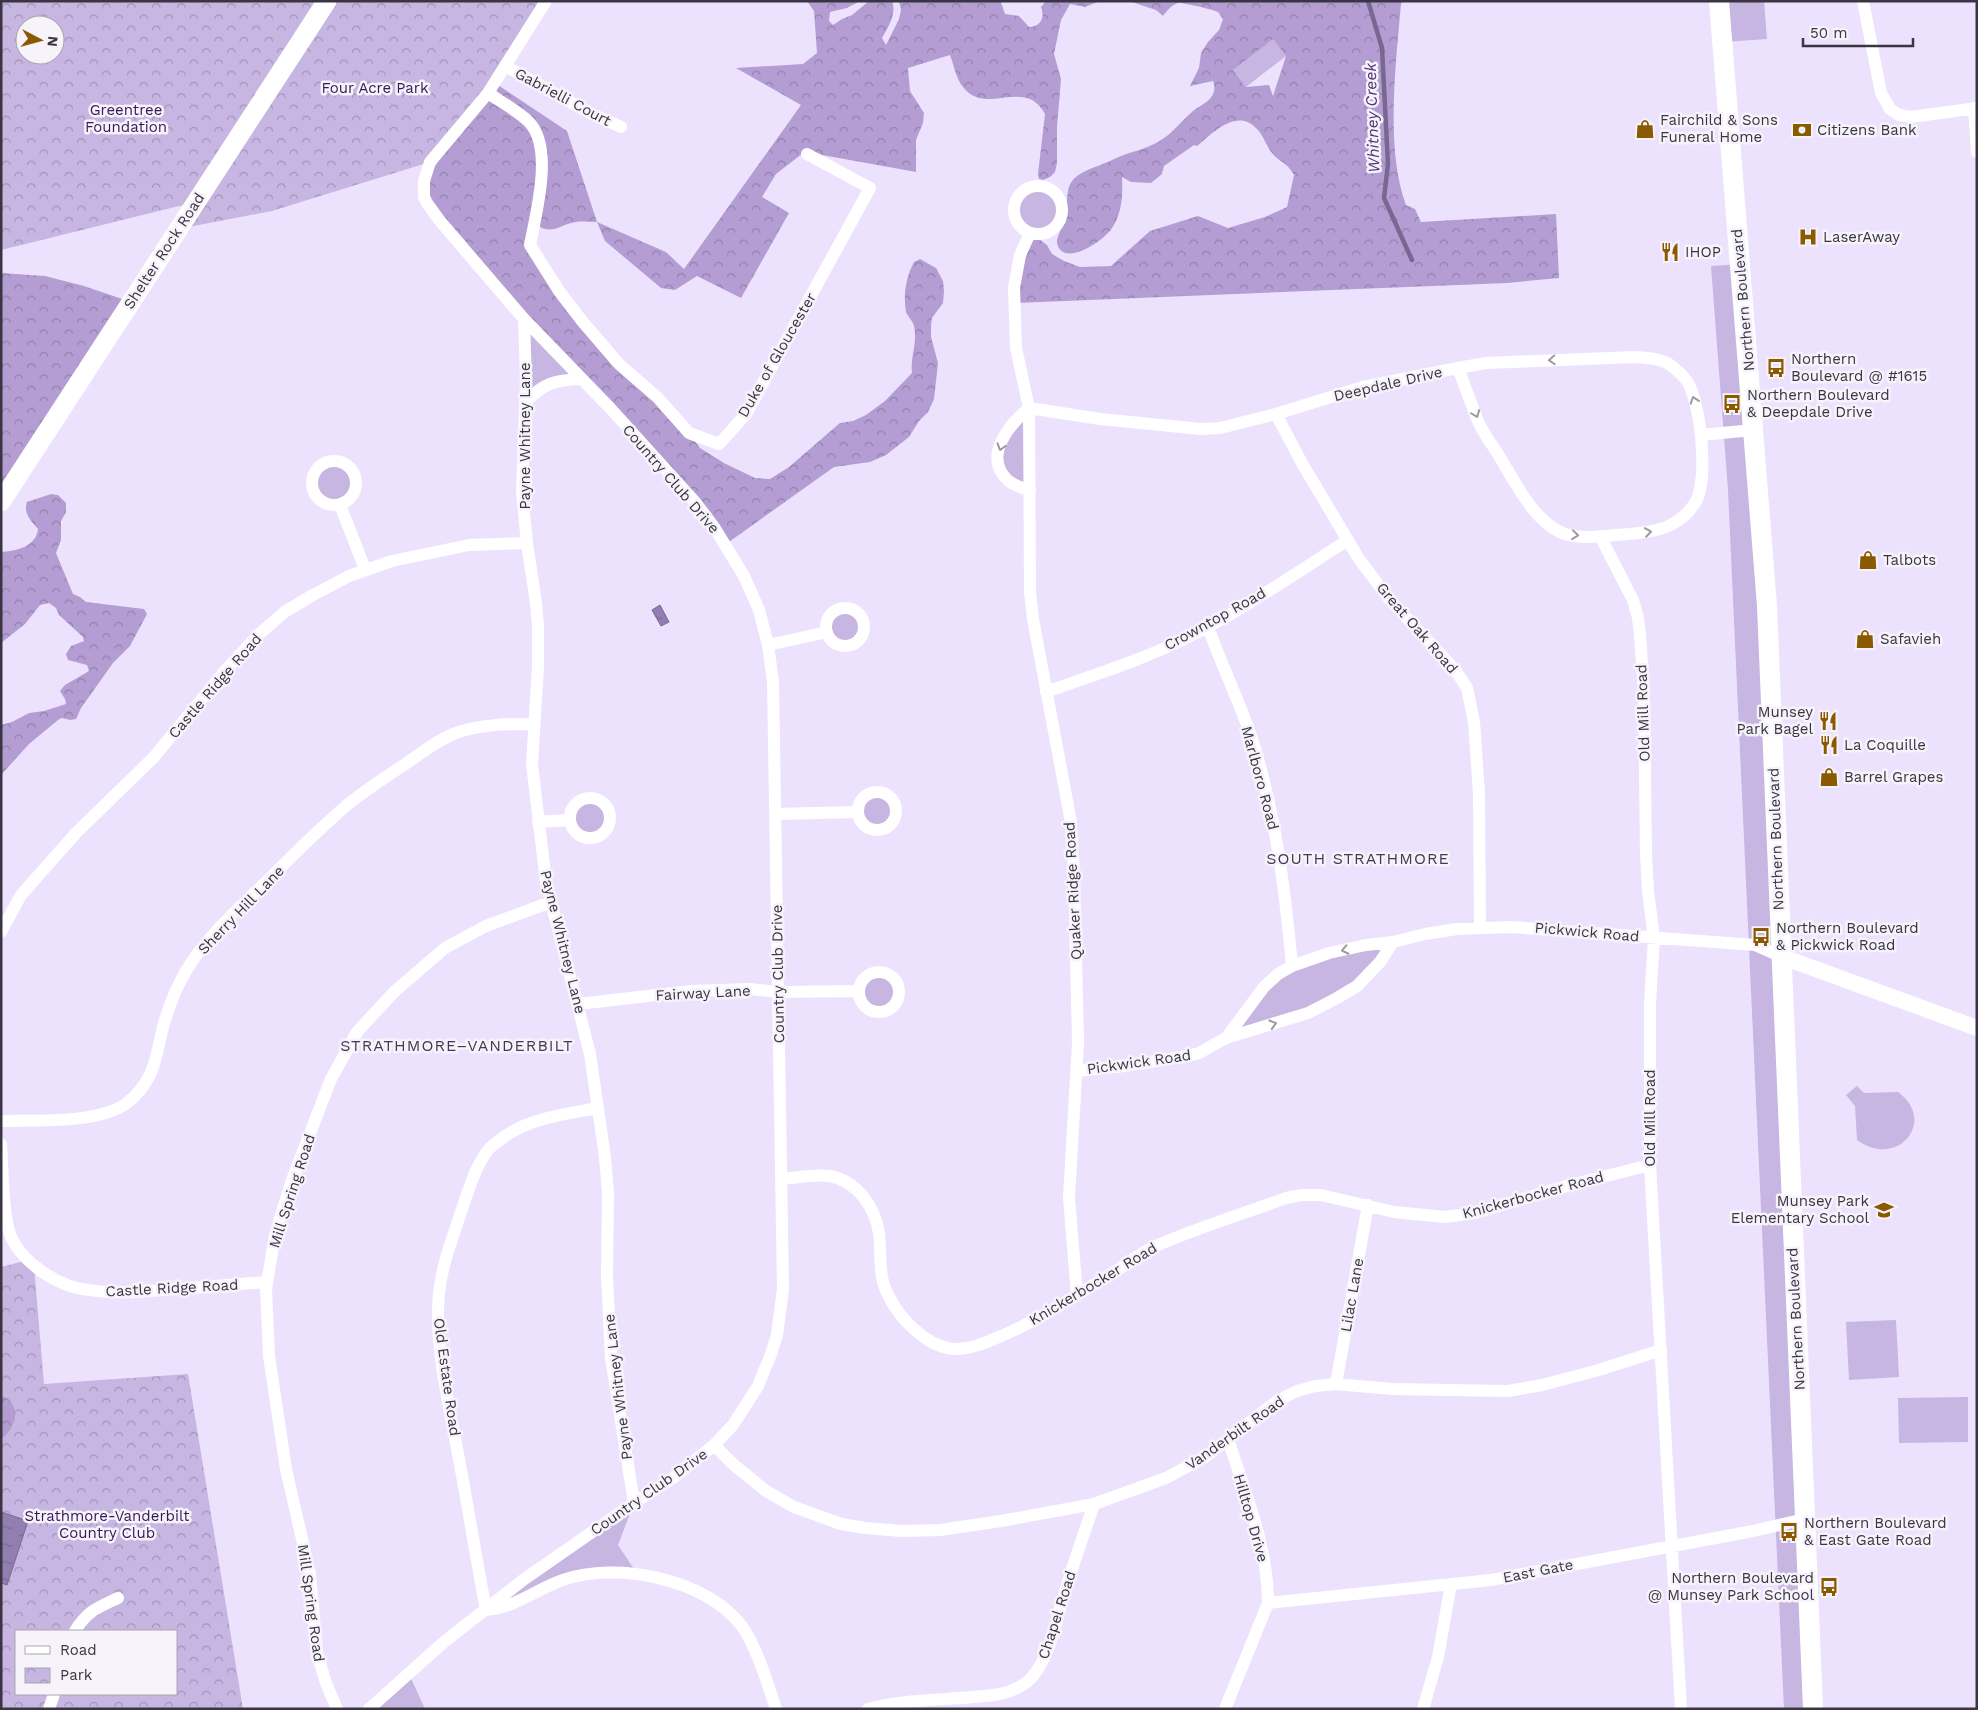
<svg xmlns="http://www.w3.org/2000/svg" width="1978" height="1710" viewBox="0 0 1978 1710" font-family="'Work Sans',sans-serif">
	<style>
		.grass { fill: #c7b5e2 }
		.forest { fill: url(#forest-crowns); fill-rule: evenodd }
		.park { fill: url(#park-crowns); fill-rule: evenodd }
		.water { fill: url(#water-ripples); stroke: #786890 }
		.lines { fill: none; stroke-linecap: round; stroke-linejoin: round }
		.stream { stroke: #786890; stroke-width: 4.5 }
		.minor { stroke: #fff; stroke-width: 12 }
		.tertiary { stroke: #fff; stroke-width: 16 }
		.secondary { stroke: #fff; stroke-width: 19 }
		.primary { stroke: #fff; stroke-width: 20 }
		.oneway { stroke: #9c9aa0 }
		.labels { text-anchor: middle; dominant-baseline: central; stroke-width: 5; stroke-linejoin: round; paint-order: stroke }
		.park-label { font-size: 15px; fill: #371757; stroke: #f6f3fa }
		.street-label { font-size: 15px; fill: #3a3542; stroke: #f6f3fa }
		.poi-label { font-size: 15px; fill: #3a3542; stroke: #f6f3fa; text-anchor: start }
		.water-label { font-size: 16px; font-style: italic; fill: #513374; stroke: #f6f3fa }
		.neighbourhood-label { font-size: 16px; letter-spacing: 1px; fill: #443954; stroke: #f6f3fa }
	</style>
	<defs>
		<pattern id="forest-crowns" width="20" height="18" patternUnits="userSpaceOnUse" patternTransform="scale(1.25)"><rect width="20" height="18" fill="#b39dd3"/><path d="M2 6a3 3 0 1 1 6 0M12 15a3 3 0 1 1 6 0" fill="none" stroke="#9381ad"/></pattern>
		<pattern id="park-crowns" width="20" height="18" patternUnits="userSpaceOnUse" patternTransform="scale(1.25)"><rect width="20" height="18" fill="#c7b5e2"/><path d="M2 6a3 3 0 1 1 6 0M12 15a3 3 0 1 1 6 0" fill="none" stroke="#a394b9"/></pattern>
		<pattern id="water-ripples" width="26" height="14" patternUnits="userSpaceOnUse" patternTransform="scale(1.25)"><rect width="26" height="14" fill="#937eb2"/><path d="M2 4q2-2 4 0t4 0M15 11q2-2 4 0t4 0" fill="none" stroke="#796892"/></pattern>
	</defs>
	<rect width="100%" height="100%" fill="#ede2fd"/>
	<path class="grass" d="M1719,1h45l3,38 -44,3z
		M1273,38l13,18 -40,31 -13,-17z
		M1014 210a24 24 0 1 1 48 0a24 24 0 1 1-48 0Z
		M1740,264l73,1445h-29l-56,-1219 -17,-224z
		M524,319l57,60h-16l-40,24z
		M1029,408l1,82 -25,-10 -6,-30z
		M312 483a22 22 0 1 1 44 0a22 22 0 1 1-44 0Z
		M826 627a19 19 0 1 1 38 0a19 19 0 1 1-38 0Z
		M858 811a19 19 0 1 1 38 0a19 19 0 1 1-38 0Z
		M570 818a20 20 0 1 1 40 0a20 20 0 1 1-40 0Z
		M1393,942l-56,56 -111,40 15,-19 51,-53z
		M859 992a20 20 0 1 1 40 0a20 20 0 1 1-40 0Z
		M1857,1086l7,7 34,-1c39,28 1,78 -41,48l-2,-34 -9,-11z
		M1896,1320l3,57 -50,3 -3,-58z
		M1968,1397v45l-69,1 -1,-45z
		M634,1503l-16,42 20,30 -53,-1 -72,31 -5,-13z
		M410,1676l15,33h-52z"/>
	<path class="forest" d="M807,1h53l-13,7 -17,4 -1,9 4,4 9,-6 10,-4 17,-14h23c5,13 -4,26 -10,37l4,7 13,-26 2,-9 -2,-9h104l-2,2 4,11 14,2 10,11c12,-1 16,-9 12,-20l5,-6h54l-15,6 -15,-3 -9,16 -7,34 7,25 -4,48v36l-2,9 -5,5 -7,3 -4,-1 -1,-5 7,-60c-20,-38 -59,3 -82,-27 -7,-8 -9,-22 -13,-32l-42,13 2,23 14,22 -1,10 -7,17v32l-94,-17 -15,-5 -31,24 -14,23 27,16 -48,85 -44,-22 -22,14 -14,-2 -56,-47 -8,-19c-7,0 -14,-1 -21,0 -15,2 -23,13 -38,4l-8,19 52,76 107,112 11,15 24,15 31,15 15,1 19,-12 51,-44 13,-2 13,-6 19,-14 27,-28c-2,-16 6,-32 2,-47 -1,-5 -6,-9 -8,-14 -3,-18 0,-35 8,-50l6,-3 16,9 7,13 1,10 -1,12 -11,15 -1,8v11l7,26 -4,36 -6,13 -9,9 -10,16 -23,18 -16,7 -36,5 -108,77 -302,-347v-16l71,-98 72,48 30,91 69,30 18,17 117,-164 -65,-37 67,-4 14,-11 -3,-42z
		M1129,1h274l-2,3c-5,59 -16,145 5,201l9,4 6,13 135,-8 3,64 -52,5 -493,20 15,-59 6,-5h4l8,6 5,9 12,7 16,6 31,-1 39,-35 48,-15 30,12 37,-11 22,-10 7,-32c-8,-14 -14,-12 -22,-22 -6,-7 -8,-17 -15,-24 -20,-22 -44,4 -60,17l-3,-1 -30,21 -2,8 -11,9 -20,-1 -9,-5c1,18 0,36 -10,51 -7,12 -49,41 -55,15 -1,-5 7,-19 9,-25 2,-9 0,-18 2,-27 3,-20 29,-23 44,-31 15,-8 37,-11 49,-20 12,-7 20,-19 31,-28 6,-6 15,-8 20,-16 3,-5 3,-10 1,-15l-23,5 9,-18 2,-15 7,-11 11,-12 4,-11c-2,-2 -3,-5 -5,-7 -3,-2 -36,-10 -40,-9 -7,2 -11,8 -15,13l-7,-6zM1273,39l13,17 -13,40 -4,-11 -23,2 -13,-17z
		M1,273l44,3 39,10 47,16 -130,200z
		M51,494l7,1 8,8v9l-5,9v19l-5,13 17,41 7,3 6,5 58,7 3,5 -17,32 -17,17 -32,45 -5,11 -6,1 -8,-2 -4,2 -29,24 -28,31v-50l11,-3 17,-9 15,-2 22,-7 -1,-5 -5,-8 5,-6 24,-14 -2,-6 -19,-5 -2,-6 5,-8 13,-5 -1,-4 -24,-22 -3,-7 -7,-5 -9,2 -15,19 -24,19v-91c15,-1 35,-5 37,-23 -7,-8 -15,-16 -11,-27z
		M1,1395c23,10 16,32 0,45z"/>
	<path class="park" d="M1,1h314l-132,204 -182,45zM25,25h30v30h-30z
		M327,1h219l-58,92 -58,69 -158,49 -94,18z
		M28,1260l6,6 10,118 144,-10 55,335h-242v-269c16,-13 23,-35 0,-45v-128zM16,1631h160v63h-160z"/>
	<path class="water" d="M660,605l9,17 -8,4 -9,-16z
		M1,1512l27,9 -21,64 -6,-2z"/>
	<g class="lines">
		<path class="stream" d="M1368,1l14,47 6,116 -4,34 28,62"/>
		<path class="minor" d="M1863,1l18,92 9,16 9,6 12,2 66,-9
			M505,66l87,48 29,13
			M488,93c13,9 30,18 41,29 25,26 7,91 1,123l29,46 23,30 37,43 39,34 31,35 30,11 27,-30 124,-226 -63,-34
			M1974,108l3,44
			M1014 210a24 24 0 1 1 48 0a24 24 0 1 1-48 0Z
			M1030,233l-10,22 -6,33 2,60 13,60 1,184 3,27 38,203 3,52 4,168 -9,156 8,97
			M524,319l2,62 -4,111 5,51 9,60 2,24v39l-6,98 14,118 44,172 15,103 3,36 -1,83 4,82 23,145
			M525,403c18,-20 30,-23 56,-24
			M1276,414l27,51 56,94 31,41 66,71 11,17 7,34 5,71 1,134
			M1701,435l52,-5
			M312 483a22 22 0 1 1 44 0a22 22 0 1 1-44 0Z
			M1030,490c-29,-6 -42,-28 -25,-55 6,-11 15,-19 24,-27l71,11 101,10 19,-1 56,-14 87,-27 95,-19 28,-5 148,-6c13,1 30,1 40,11 4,3 10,9 13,13 14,22 22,100 8,122 -15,24 -39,29 -66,31 -20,1 -44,6 -64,0 -30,-10 -52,-55 -67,-80 -7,-11 -15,-21 -20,-33 -7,-17 -13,-35 -20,-53
			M340,505l25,64
			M1600,536l33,64 5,18 2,17 4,58 2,162 2,36 6,47 -4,65v162l31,544
			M826 627a19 19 0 1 1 38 0a19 19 0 1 1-38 0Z
			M1208,627c17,48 41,93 53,143 17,64 25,130 31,196
			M768,645l59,-13
			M1046,692c47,-17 97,-32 142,-55 56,-28 108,-64 160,-97
			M858 811a19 19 0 1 1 38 0a19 19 0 1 1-38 0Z
			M570 818a20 20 0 1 1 40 0a20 20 0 1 1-40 0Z
			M775,814l83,-2
			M538,822l31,-2
			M1,932l20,-37 55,-62 78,-76 70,-85 35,-38 27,-23 27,-16 36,-19 43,-15 77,-16 58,-2
			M859 992a20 20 0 1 1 40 0a20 20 0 1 1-40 0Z
			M578,1004l113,-13 59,-2 28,3 81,-1
			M1226,1038l38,-51 14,-13 14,-8 37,-13 37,-8 27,-3 32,-8 32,-5 54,-2 244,18 25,11
			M1077,1071l47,-5 64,-10 11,-3 27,-15 82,-25 29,-15 20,-12 23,-24 13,-20
			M598,1108c-39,7 -78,11 -108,40 -13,13 -22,44 -28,61 -9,28 -20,55 -23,84 -5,50 10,112 19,161 10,52 18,104 28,156 29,-2 50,-21 77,-30 53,-19 143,-1 178,45 14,17 28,62 35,84
			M1,1121c34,-1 98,3 126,-18 28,-23 28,-43 36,-76 5,-18 13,-39 23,-56 20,-34 52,-62 80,-89 26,-26 52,-52 80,-76 18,-15 38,-28 58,-41 16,-11 33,-25 52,-32 25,-9 52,-9 78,-9
			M1,1144c2,24 1,78 12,97 12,22 40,41 64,47 32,7 66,4 98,1 31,-2 61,-5 92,-7
			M781,1179c15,-1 33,-5 49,-3 27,5 45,31 49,57 2,16 0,33 4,49 5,17 17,35 31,47 12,11 26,20 43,20 13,0 25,-5 37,-10 43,-17 82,-44 122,-68 13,-9 27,-20 42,-26 41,-18 85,-31 128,-47l16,-3h19l73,17 51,5 30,-4 95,-28 80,-20
			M1336,1384l32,-179
			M714,1445l20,20 32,26 28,16 47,17 24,4 37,3 38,-1 61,-9 93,-17 72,-26 39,-21 72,-56 20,-10 18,-5 21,-2 56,5 116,2 34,-6 57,-15 62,-20
			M1268,1603l223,-23 262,-49 52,-12
			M75,1631c12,-20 22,-23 43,-33
			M49,1709l5,-15
			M337,1709l-11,-26 -9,-30 -7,-79 -24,-105 -17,-113 -3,-67 9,-54 17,-55 39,-101 26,-47 37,-40 51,-44 41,-22 65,-24
			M369,1709l75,-67 79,-62 111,-77 39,-25 41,-33 19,-20 25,-39 13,-32 6,-19 6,-46 -10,-607 -5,-37 -9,-35 -15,-34 -30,-49 -18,-24 -85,-94 -87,-90 -84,-98 -13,-18 -3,-6v-16l6,-19 58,-69 58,-92
			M868,1709c44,-12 88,-8 132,-15 11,-2 26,-9 33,-18 18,-23 23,-55 31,-81 9,-31 20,-61 30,-91
			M1225,1709l43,-106c0,-57 -23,-110 -40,-164
			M1423,1709l15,-52 13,-73"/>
		<path class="tertiary" d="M1780,956l197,72"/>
		<path class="secondary" d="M1,502l326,-501"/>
		<path class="primary" d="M1719,1l48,605 46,1103"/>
	</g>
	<defs><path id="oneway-chevron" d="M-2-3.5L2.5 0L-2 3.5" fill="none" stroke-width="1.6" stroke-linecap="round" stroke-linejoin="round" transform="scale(1.25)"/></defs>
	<g class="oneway">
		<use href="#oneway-chevron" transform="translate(1552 360) rotate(177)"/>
		<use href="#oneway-chevron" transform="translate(1694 400) rotate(-109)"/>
		<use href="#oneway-chevron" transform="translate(1476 414) rotate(69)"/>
		<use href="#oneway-chevron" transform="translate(1001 447) rotate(106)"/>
		<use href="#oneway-chevron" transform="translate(1648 532) rotate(-8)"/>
		<use href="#oneway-chevron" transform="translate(1575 535) rotate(6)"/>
		<use href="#oneway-chevron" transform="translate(1345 950) rotate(168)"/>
		<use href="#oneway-chevron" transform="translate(1273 1024) rotate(-17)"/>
	</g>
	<defs>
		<g id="shop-bare" transform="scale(1.5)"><path d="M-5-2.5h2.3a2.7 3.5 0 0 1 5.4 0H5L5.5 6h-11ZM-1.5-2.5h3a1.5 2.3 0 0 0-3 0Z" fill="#8a5a00" stroke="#f6f3fa" stroke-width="2.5" paint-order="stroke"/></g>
		<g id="bank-bare" transform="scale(1.5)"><path d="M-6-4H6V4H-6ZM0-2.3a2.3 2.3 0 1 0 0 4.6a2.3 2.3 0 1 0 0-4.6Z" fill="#8a5a00" stroke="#f6f3fa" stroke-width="2.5" paint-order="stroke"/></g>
		<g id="hospital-bare" transform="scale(1.5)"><path d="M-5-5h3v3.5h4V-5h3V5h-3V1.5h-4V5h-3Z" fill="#8a5a00" stroke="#f6f3fa" stroke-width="2.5" paint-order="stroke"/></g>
		<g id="restaurant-bare" transform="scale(1.5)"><path d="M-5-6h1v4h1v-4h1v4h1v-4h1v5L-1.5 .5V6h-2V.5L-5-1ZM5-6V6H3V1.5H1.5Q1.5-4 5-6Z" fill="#8a5a00" stroke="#f6f3fa" stroke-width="2.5" paint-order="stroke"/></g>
		<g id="bus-bare" transform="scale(1.5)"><path d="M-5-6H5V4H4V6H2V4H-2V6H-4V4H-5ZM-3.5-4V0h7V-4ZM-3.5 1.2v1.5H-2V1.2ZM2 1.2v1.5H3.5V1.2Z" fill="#8a5a00" stroke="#f6f3fa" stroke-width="2.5" paint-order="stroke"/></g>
		<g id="school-bare" transform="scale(1.5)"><path d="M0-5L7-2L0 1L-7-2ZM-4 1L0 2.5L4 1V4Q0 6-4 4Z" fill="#8a5a00" stroke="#f6f3fa" stroke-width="2.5" paint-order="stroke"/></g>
	</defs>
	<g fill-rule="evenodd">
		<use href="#shop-bare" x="1645" y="129"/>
		<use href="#bank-bare" x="1802" y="130"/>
		<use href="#hospital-bare" x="1808" y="237"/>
		<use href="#restaurant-bare" x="1670" y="252"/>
		<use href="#bus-bare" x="1776" y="368"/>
		<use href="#bus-bare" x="1732" y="404"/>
		<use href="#shop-bare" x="1868" y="560"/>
		<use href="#shop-bare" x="1865" y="639"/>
		<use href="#restaurant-bare" x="1828" y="721"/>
		<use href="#restaurant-bare" x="1829" y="745"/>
		<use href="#shop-bare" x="1829" y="777"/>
		<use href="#bus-bare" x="1761" y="937"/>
		<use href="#school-bare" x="1884" y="1210"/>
		<use href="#bus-bare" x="1789" y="1532"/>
		<use href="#bus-bare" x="1829" y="1587"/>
	</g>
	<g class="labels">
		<g class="park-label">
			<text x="375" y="88">Four Acre Park</text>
			<text x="126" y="110">Greentree<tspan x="126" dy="17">Foundation</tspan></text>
			<text x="107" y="1516">Strathmore-Vanderbilt<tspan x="107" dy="17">Country Club</tspan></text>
		</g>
		<g class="street-label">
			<text transform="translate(563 97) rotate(28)">Gabrielli Court</text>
			<text transform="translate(164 251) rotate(-57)">Shelter Rock Road</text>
			<text transform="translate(1743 300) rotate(-95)">Northern Boulevard</text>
			<text transform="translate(777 355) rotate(-60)">Duke of Gloucester</text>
			<text transform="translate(1388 384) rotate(-13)">Deepdale Drive</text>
			<text transform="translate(525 436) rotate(-90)">Payne Whitney Lane</text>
			<text transform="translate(671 479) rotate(49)">Country Club Drive</text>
			<text transform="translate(1215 619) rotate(-29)">Crowntop Road</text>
			<text transform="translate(1417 628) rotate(49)">Great Oak Road</text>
			<text transform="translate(215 686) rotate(-49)">Castle Ridge Road</text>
			<text transform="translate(1643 713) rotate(-92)">Old Mill Road</text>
			<text transform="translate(1260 778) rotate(75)">Marlboro Road</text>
			<text transform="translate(1776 839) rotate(-92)">Northern Boulevard</text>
			<text transform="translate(1073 891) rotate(-93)">Quaker Ridge Road</text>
			<text transform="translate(241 910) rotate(-46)">Sherry Hill Lane</text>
			<text transform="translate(1587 932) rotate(5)">Pickwick Road</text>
			<text transform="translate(563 942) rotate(76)">Payne Whitney Lane</text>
			<text transform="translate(778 974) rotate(-91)">Country Club Drive</text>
			<text transform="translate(703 993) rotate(-3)">Fairway Lane</text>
			<text transform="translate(1139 1062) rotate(-8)">Pickwick Road</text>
			<text transform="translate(1650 1118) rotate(-90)">Old Mill Road</text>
			<text transform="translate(292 1191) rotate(-72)">Mill Spring Road</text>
			<text transform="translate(1533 1195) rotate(-15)">Knickerbocker Road</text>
			<text transform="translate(1093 1284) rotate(-31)">Knickerbocker Road</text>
			<text transform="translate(172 1288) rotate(-3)">Castle Ridge Road</text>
			<text transform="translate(1352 1295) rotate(-80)">Lilac Lane</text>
			<text transform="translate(1796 1319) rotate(-93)">Northern Boulevard</text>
			<text transform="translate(447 1377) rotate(82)">Old Estate Road</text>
			<text transform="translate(618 1387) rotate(-97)">Payne Whitney Lane</text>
			<text transform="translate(1235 1433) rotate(-35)">Vanderbilt Road</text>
			<text transform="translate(649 1492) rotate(-35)">Country Club Drive</text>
			<text transform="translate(1251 1518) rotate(74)">Hilltop Drive</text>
			<text transform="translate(1538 1571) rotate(-11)">East Gate</text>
			<text transform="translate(311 1603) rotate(82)">Mill Spring Road</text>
			<text transform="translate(1057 1615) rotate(-72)">Chapel Road</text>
		</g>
		<g class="poi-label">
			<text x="1660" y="120">Fairchild &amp; Sons<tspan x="1660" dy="17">Funeral Home</tspan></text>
			<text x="1817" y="130">Citizens Bank</text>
			<text x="1823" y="237">LaserAway</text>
			<text x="1685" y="252">IHOP</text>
			<text x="1791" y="359">Northern<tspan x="1791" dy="17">Boulevard @ #1615</tspan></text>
			<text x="1747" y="395">Northern Boulevard<tspan x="1747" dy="17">&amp; Deepdale Drive</tspan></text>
			<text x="1883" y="560">Talbots</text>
			<text x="1880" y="639">Safavieh</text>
			<text x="1813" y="712" text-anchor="end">Munsey<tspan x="1813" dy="17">Park Bagel</tspan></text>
			<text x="1844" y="745">La Coquille</text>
			<text x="1844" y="777">Barrel Grapes</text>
			<text x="1776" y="928">Northern Boulevard<tspan x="1776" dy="17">&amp; Pickwick Road</tspan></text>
			<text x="1869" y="1201" text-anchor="end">Munsey Park<tspan x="1869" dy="17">Elementary School</tspan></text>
			<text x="1804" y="1523">Northern Boulevard<tspan x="1804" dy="17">&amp; East Gate Road</tspan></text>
			<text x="1814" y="1578" text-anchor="end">Northern Boulevard<tspan x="1814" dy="17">@ Munsey Park School</tspan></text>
		</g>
		<g class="water-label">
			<text transform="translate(1372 118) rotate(-92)">Whitney Creek</text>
		</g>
		<g class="neighbourhood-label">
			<text x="1358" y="858">SOUTH STRATHMORE</text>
			<text x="457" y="1045">STRATHMORE–VANDERBILT</text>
		</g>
	</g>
	<rect width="1978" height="1710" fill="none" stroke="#3a3542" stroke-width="5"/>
	<rect x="15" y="1630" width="162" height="65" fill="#f6f3fa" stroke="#aba7b0"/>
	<rect x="25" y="1646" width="25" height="8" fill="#ffffff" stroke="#aba7b0"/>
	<text x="60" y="1655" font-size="15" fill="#3a3542">Road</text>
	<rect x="25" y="1668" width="25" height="15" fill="url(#park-crowns)" stroke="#aba7b0"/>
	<text x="60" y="1680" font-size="15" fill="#3a3542">Park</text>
	<g transform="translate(40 40) rotate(96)"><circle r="24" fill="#f6f3fa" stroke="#aba7b0"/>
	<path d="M0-4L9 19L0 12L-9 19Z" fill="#8a5a00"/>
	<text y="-8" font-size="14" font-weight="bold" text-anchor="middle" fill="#3a3542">N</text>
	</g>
	<path d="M1803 38v8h110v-8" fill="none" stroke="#3a3542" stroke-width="2.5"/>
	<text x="1810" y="38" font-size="15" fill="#3a3542" stroke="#f6f3fa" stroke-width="4" paint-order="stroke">50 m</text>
</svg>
